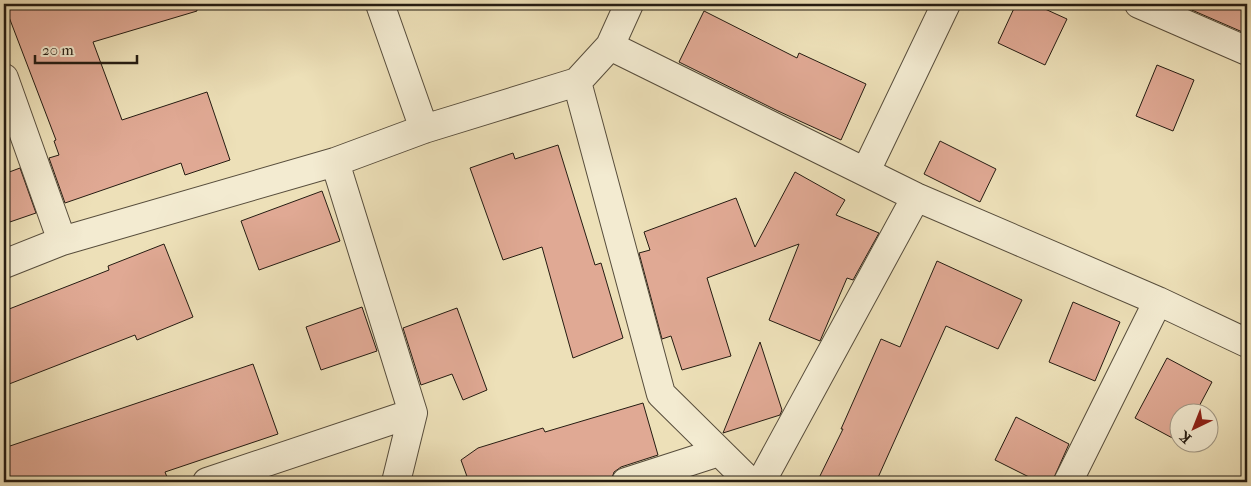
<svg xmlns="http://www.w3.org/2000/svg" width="1251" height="486" viewBox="0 0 1251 486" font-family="'IM FELL French Canon',serif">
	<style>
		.building { fill: #e0a994; stroke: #251c12 }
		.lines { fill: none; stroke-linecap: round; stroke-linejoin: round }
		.minor-casing { stroke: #574d3c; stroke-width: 30 }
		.minor { stroke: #f3ebd1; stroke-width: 28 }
	</style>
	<rect width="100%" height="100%" fill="#ede0b8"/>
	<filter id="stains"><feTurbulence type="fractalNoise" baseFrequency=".004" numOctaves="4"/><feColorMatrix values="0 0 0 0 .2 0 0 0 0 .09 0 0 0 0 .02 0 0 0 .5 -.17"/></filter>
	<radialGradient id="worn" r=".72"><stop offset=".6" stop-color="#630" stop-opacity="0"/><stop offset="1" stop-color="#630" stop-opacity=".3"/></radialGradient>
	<path class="building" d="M4,4h192l1,7 -104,31 29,78 85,-28 23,68 -45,15 -4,-12 -116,40 -16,-45 10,-3 -5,-14 2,-1z
		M1016,4h18l33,15 -22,46 -47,-22z
		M1178,4h69v30z
		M704,11l93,47 2,-5 67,31 -25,56 -63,-29 -99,-49z
		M1157,65l37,15 -21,51 -37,-15z
		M940,141l56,28 -16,33 -56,-28z
		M558,145l37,120 6,-2 22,75 -50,20 -31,-111 -39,13 -33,-92 43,-15 2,6z
		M20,168l16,45 -32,11v-50z
		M795,172l50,28 -9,15 43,18 -26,47 -6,-2 -27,63 -51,-21 30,-76 -92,34 24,78 -49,14 -11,-34 -9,3 -23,-86 11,-3 -6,-18 92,-34 19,49z
		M322,191l18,50 -81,29 -18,-49z
		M164,244l29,73 -56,23 -2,-5 -131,51v-75l105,-41 -1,-4z
		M937,261l85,39 -24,49 -52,-23 -70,156h-59l26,-53h-2l40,-90 19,8z
		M1073,302l47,20 -25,59 -46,-19z
		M362,307l15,44 -56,19 -15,-43z
		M457,308l30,82 -24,10 -11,-26 -31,11 -18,-57z
		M760,342l22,68 -2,5 -57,18z
		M1167,358l45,24 -17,32h-17v27l-43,-23z
		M253,364l25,70 -113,38 4,10h-165v-34z
		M643,403l15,52 -37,12 -7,5 -3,9 -142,1 -8,-22 17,-12 65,-20 2,4z
		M1016,417l53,27 -17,38h-13l-44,-22z"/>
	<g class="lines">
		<g class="minor-casing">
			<path id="minor" d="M380,4l44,125
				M1139,4l108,47
				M610,46l306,151 242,104 89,42
				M4,78l58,163
				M577,82l84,312 89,88
				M335,162l78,251 -17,69
				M866,171l80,-167
				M4,264l58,-23 273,-79 89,-33 153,-47 33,-36 19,-42
				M207,482l206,-69
				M626,482l93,-30
				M761,482l155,-285
				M1068,482l90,-181"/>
		</g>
		<use href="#minor" class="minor"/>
	</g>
	<rect width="1251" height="486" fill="none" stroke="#ede0b8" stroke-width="20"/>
	<rect x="5" y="5" width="1241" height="476" fill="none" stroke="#251c12" stroke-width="2.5"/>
	<rect x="10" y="10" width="1231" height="466" fill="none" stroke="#251c12"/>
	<g transform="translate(1194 428) rotate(223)"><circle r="24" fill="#f3ebd1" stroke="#a19885"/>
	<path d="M0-4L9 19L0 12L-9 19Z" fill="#8f2418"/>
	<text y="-8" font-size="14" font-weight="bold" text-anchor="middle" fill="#251c12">K</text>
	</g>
	<path d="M35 55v8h102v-8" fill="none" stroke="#251c12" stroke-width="2.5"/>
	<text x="42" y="55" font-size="15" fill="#251c12" stroke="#f3ebd1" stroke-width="4" paint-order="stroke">20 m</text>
	<rect width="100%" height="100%" filter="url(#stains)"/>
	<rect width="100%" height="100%" fill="url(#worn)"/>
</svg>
